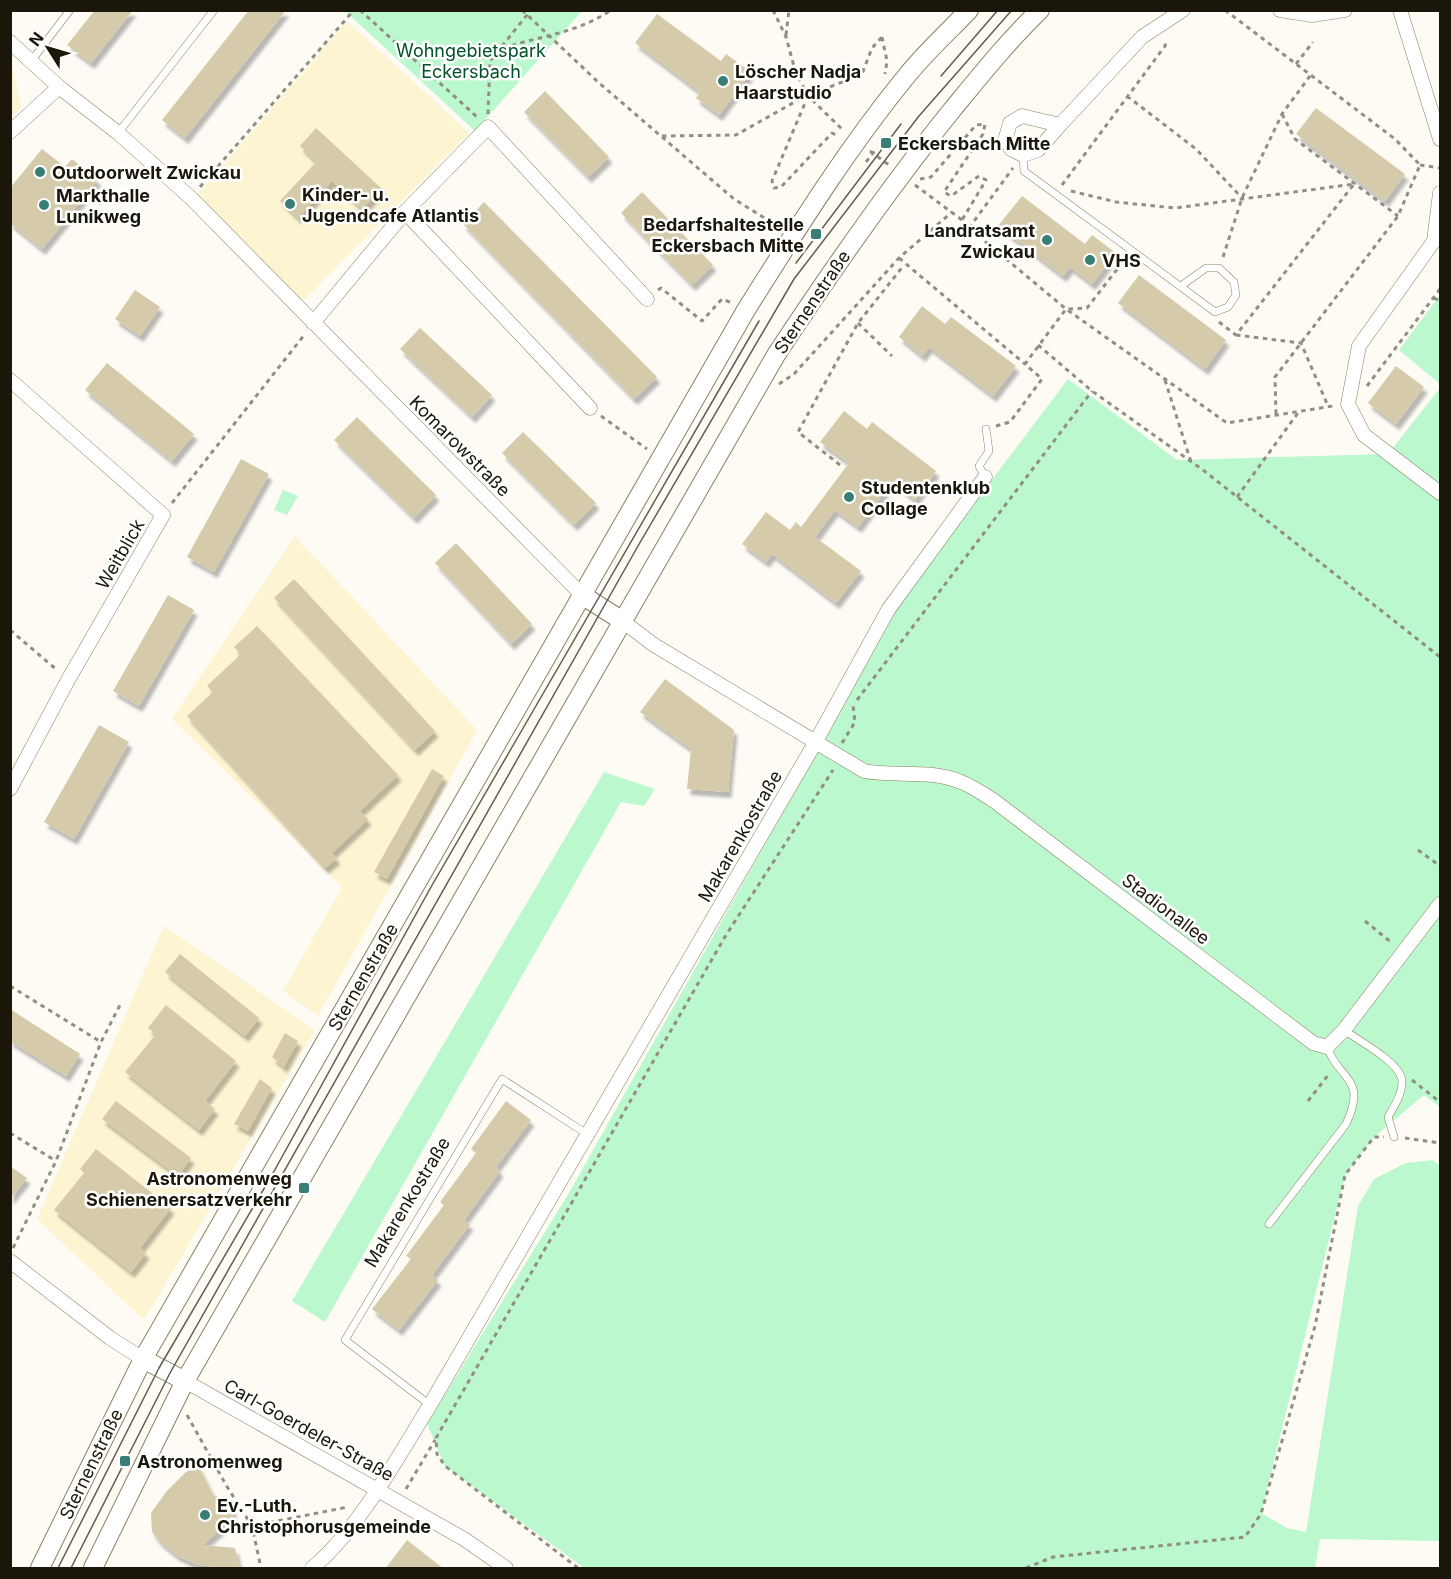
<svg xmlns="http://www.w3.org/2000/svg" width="1451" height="1579" viewBox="0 0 1451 1579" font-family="Inter,sans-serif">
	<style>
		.built { fill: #fdf4d2 }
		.green { fill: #bcf8ce }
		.building { fill: #d5cbaa; filter: url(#shadow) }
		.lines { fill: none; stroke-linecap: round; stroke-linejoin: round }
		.lane-casing { stroke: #8a8161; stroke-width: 8 }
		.street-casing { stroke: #8a8161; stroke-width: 15 }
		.secondary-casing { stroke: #8a8161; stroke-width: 20 }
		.path { stroke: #918e84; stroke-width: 3; stroke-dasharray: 4.5 4.5; stroke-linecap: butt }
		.lane { stroke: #fff; stroke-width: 7 }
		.street { stroke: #fff; stroke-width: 14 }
		.secondary { stroke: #fff; stroke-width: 18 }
		.tram { stroke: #605d52; stroke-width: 1.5 }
		.poi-dot { fill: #397e74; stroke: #fff; stroke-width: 2 }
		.labels { text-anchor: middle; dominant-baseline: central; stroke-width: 5; stroke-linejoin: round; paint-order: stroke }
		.park-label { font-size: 18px; fill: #005029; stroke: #fff }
		.poi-label { font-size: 18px; font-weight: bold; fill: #1a170a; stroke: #fff; text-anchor: start }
		.street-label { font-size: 18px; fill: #1a170a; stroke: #fff }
	</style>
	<defs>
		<filter id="shadow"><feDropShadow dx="3.5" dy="6" stdDeviation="1.5" flood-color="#0004"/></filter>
	</defs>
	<rect width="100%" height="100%" fill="#fdfbf4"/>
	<path class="built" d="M347,21l122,112 -166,168 -107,-104z
		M11,60l10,47 -10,10h-1z
		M295,536l182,194 -159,286 -35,-25 59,-104 -170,-169z
		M164,926l151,104 -171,290 -107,-101z"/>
	<path class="green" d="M344,10l238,1 -107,120z
		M1440,295v89l-41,-34z
		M1068,379l109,81 211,-6 52,-66v719l-16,-12 -50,42 -29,38 -84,338 26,15 19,4 52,-326 16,-27 32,-16 27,-3 7,6v375l-120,-2 -5,29h-731l-139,-102 -18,-42 143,-233 335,-596z
		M283,490l15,6 -11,19 -13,-5z
		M604,772l51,17 -11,17 -23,-4 -296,520 -33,-21z"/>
	<path class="building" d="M95,10h38l-42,53 -24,-18z
		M249,10h37l-101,128 -23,-18z
		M657,14l64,47 5,-7 25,18 -32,43 -23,-17 4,-6 -65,-49z
		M545,91l64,66 -21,20 -64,-65z
		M1316,108l89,66 -20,27 -89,-67z
		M316,128l66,61 -20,20 -30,-28 -34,37 -18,-17 36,-39 -16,-16z
		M42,149l23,18 7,-8 26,21 -56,69 -32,-26v-35z
		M642,192l71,73 -21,20 -71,-72z
		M1022,196l63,48 7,-9 24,18 -24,31 -22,-17 -7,9 -65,-50z
		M484,202l173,175 -23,22 -171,-175z
		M1139,275l87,65 -21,29 -87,-66z
		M135,290l25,17 -20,29 -25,-17z
		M922,306l23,18 6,-7 65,49 -23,30 -64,-49 -7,9 -23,-19z
		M420,328l72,67 -20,22 -72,-68z
		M107,363l87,71 -22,27 -87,-71z
		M1396,366l28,21 -28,37 -28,-21z
		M844,411l23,18 5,-7 64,49 -21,29 -23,-18 -34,45 -23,-17 -20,27 46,34 -25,32 -64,-49 -6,8 -24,-18 24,-32 24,18 6,-8 5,5 48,-64 -29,-21z
		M357,417l79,78 -22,23 -80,-78z
		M523,432l73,71 -22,22 -72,-72z
		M241,459l28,15 -55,98 -27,-15z
		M456,543l76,81 -21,20 -76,-81z
		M294,579l141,152 -20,19 -141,-152z
		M168,595l26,15 -55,96 -26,-15z
		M257,626l141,149 -38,36 8,8 -36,34 5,5 -12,10 -138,-152 26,-24 -6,-6 34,-32 -7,-7z
		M665,679l69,51 -6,62 -41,-3 4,-40 -51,-37z
		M99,725l30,17 -55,97 -30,-17z
		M432,769l12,7 -57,103 -13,-7z
		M180,954l79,64 -14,18 -80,-64z
		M166,1005l70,56 -31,40 10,8 -16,21 -74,-58 31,-38 -8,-6z
		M10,1009l70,45 -14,22 -56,-35z
		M285,1033l13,8 -14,26 -12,-10z
		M260,1079l12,9 -24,43 -14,-7z
		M116,1101l75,57 -13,18 -76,-57z
		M506,1101l25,19 -35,47 4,4 -36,49 6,4 -38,51 6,5 -39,50 -27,-21 39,-50 -5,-3 38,-51 -4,-3 36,-49 -5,-4z
		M96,1149l75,59 -31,40 6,5 -15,19 -77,-62 30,-37 -4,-4z
		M10,1166l17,12 -17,21z
		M198,1465l16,31 14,2 5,9 -1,12 -29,26 32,3 5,21 -42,-4 -22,-10 -17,-14 -7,-9 -1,-19 15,-21 20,-20z
		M407,1540l37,29h-59z"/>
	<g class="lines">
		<g class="lane-casing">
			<path id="lane" d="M32,60l38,-50
				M118,133l96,-123
				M1023,155l1,16 191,141 13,-5 8,-12 -2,-13 -15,-14h-13l-25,18
				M985,477l-6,-11 10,-15 -3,-22
				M1344,1030c15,11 59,34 58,52 0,12 -8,25 -14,35l6,20
				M1269,1224l77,-100c22,-47 -7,-43 -19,-77
				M430,1405l-85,-65 157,-261 85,55"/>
		</g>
		<g class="street-casing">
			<path id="street" d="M1280,10l32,5 33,-5
				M1400,10l40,129
				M10,42l49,45 59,46 73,65 391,397
				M1022,116l38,9 -22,25 -15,5 -12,-6 -5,-12 4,-14z
				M1060,125l82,-88 41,-27
				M10,132l49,-45
				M1440,193l-6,48 -75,105 -11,58 16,31 76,58
				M405,212l185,196
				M313,323l92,-111 83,-85 159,172
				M10,380l153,135 -95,165 -58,109
				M621,620l33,25 210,126c31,6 67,-2 97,11 11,4 22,12 32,18l320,243 14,4 17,-17 96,-126
				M10,1261l100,77 33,21
				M185,1381l279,158 42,29
				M312,1568c45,-36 87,-113 118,-163l385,-662 73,-133 97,-133"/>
		</g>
		<g class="secondary-casing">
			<path id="secondary" d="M582,595l39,25
				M143,1359l42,22
				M40,1568l103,-209 603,-1049c51,-81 102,-163 163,-237 18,-22 40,-42 60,-63
				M93,1568l92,-187 591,-1026c56,-85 113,-167 176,-245 28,-34 56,-69 88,-100"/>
		</g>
		<path class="path" d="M360,10l117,107
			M522,10l76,72 136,117 45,28
			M773,10l13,27 9,33 13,26 35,34
			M1225,10l170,129 25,26 -22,51 -123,161 1,37
			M786,35l3,-25
			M882,37l5,24 -2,13
			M503,48c37,-12 75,-15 108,-38
			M1296,64l17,-22
			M808,96l-36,85 2,7 7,-1 51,-54 6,3
			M1127,96l69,53 46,49
			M488,114l2,-53 41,-51
			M1282,114l13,25 103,77
			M662,136l74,-1 64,-36 62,-25 10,-26 10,-11
			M870,151l19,14
			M866,162l10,-13
			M1420,165l20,3
			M920,179l11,-2 45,-52 9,-1 -2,10 -39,58 7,4 28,-20 7,4 -24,40
			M915,185l47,35 7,8 97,81 161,114 106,-17
			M1062,185l103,-139 2,-6
			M200,187l154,-177
			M1071,191l45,11 59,6 179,-24
			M969,228l44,-60
			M1223,257l19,-59 40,-84 28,-38
			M899,258l126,106
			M658,290l3,-2 41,33 20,-22 10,4
			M1434,298l6,3
			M1219,322l17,13 118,-151
			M858,323l34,33
			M1236,335l65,8 27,63
			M1038,345l54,46 111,79 237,187
			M1165,380l26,82
			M779,384l15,-10 105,-116 53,-46
			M1367,386l73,-97
			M601,416l46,33
			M996,426l14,-4 32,-43 -17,-15 41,-55 21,-1 38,-49
			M840,465l-42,-33 60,-109 46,-58
			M1237,497l63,-87
			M172,503l133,-169
			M10,630l47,40
			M857,700l235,-309
			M842,743l13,-21 -2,-17
			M1418,850l22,16
			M1365,921l27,22
			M10,986l91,56
			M1412,1080l28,22
			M1308,1101l21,-27
			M10,1133l46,28
			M1405,1138l35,5
			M13,1248l43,-87 45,-119 20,-39
			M187,1415l39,70 26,41 9,42
			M406,1489l29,-49
			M252,1526l96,-19
			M578,1568l-133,-102 -8,-12 -1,-16 290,-503 107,-165
			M1026,1568l27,-11 192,-20 16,-23 54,-188 30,-151 29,-38h10"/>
		<use href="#lane" class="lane"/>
		<use href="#street" class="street"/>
		<use href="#secondary" class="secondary"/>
		<path class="tram" d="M941,76l57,-66
			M796,263l105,-139
			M58,1568l101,-200 113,-193 159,-288 328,-566
			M71,1568l99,-195 468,-827 156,-267 125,-163 93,-106"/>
	</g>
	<g class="poi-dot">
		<circle cx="723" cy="81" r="6"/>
		<rect x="880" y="137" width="12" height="12" rx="3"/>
		<circle cx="40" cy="172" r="6"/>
		<circle cx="290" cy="204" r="6"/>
		<circle cx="44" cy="205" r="6"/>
		<rect x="810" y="228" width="12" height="12" rx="3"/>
		<circle cx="1047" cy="240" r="6"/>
		<circle cx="1090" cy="260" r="6"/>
		<circle cx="849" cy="497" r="6"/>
		<rect x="298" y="1182" width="12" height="12" rx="3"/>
		<rect x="119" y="1455" width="12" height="12" rx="3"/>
		<circle cx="205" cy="1515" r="6"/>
	</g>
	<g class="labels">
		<g class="park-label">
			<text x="471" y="50">Wohngebietspark<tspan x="471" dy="21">Eckersbach</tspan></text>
		</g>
		<g class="poi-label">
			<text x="735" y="71">Löscher Nadja<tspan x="735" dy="21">Haarstudio</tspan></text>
			<text x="898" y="143">Eckersbach Mitte</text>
			<text x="52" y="172">Outdoorwelt Zwickau</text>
			<text x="302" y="194">Kinder- u.<tspan x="302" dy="21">Jugendcafe Atlantis</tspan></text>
			<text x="56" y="195">Markthalle<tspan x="56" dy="21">Lunikweg</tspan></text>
			<text x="804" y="224" text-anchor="end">Bedarfshaltestelle<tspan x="804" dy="21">Eckersbach Mitte</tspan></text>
			<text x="1035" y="230" text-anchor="end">Landratsamt<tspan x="1035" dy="21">Zwickau</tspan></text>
			<text x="1102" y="260">VHS</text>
			<text x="861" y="487">Studentenklub<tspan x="861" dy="21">Collage</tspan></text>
			<text x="292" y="1178" text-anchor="end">Astronomenweg<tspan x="292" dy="21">Schienenersatzverkehr</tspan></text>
			<text x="137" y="1461">Astronomenweg</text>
			<text x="217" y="1505">Ev.-Luth.<tspan x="217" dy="21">Christophorusgemeinde</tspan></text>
		</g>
		<g class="street-label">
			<text transform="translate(812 302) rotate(-56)">Sternenstraße</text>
			<text transform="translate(460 446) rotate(45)">Komarowstraße</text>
			<text transform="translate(120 554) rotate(-60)">Weitblick</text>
			<text transform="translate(740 836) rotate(-60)">Makarenkostraße</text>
			<text transform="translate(1166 909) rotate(37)">Stadionallee</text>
			<text transform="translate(363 977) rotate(-60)">Sternenstraße</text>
			<text transform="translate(407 1202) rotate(-59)">Makarenkostraße</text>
			<text transform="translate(309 1430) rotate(29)">Carl-Goerdeler-Straße</text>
			<text transform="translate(91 1464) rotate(-64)">Sternenstraße</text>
		</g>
	</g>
	<rect width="1451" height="1579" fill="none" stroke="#1a170a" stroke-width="24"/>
	<g transform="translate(48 48) rotate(307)" stroke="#ffffff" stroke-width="4.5" paint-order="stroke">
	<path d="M0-4.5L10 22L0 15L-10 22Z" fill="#1a170a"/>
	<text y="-9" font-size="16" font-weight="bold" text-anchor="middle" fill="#1a170a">N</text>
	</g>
</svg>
